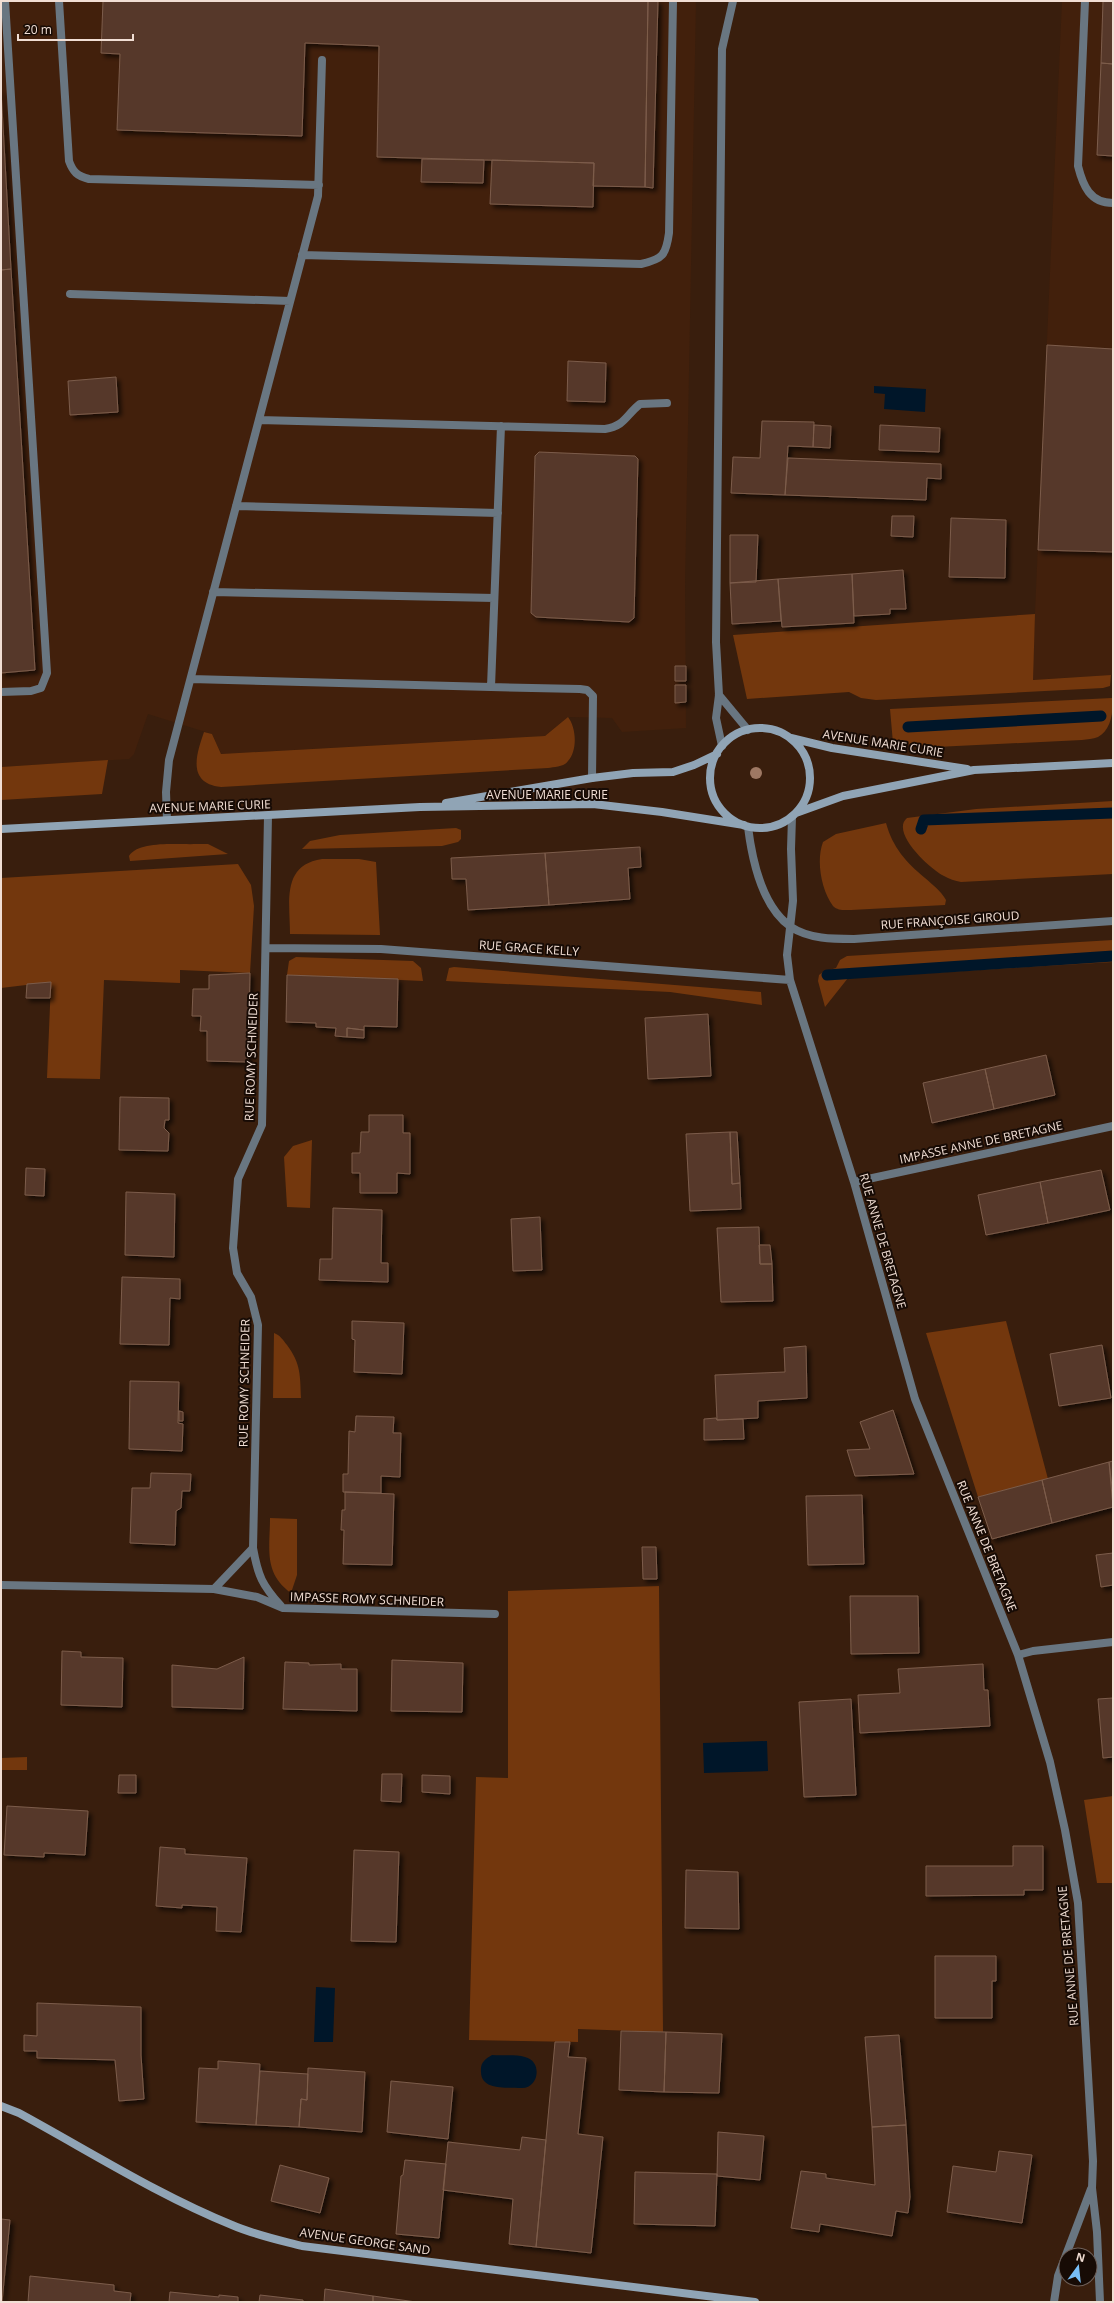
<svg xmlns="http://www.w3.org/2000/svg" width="1114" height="2303" viewBox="0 0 1114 2303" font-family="'Open Sans',sans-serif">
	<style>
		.built { fill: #42200c }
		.green { fill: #73370d }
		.water { fill: #001629 }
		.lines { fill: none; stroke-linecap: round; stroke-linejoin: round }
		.stream { stroke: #001629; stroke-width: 11 }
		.building { fill: #573929; stroke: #7c5c4b; filter: url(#shadow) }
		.lane { stroke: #697681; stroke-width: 8 }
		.street { stroke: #697681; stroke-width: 8 }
		.secondary { stroke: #90a4b5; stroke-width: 8 }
		.tree { fill: #9e7863 }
		.labels { text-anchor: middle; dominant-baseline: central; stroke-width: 4; stroke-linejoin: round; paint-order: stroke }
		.street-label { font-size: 12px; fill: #f1ded4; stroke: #170b05 }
	</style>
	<defs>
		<filter id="shadow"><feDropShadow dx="3.5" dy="3.5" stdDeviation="2" flood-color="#0009"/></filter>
	</defs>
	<rect width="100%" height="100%" fill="#391e0d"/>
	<path class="built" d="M1,1h695l-11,583 1,144 -64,4 -10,-14 -44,-1 -23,19 -324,18 -9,-20 -64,-20 -14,40 -5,5 -128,8z
		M1062,1h51v674l-81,5z"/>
	<path class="green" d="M1035,614l-2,66 78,-5 -1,11 -7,2 -227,12 -15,-2 -12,-6 -102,7 -14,-64z
		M1112,698c2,12 -1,33 -14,39 -5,2 -11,2 -16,3l-146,7 -43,-4 -3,-34z
		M568,717c8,10 10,33 0,44 -4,6 -14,6 -20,7l-327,19c-34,-4 -25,-32 -17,-55l8,2 9,20 324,-18z
		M108,760l-6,34 -101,6v-33z
		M1113,801v73l-152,8c-6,-1 -12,-3 -17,-6 -14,-7 -54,-44 -37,-58l69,-9z
		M886,823c7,25 20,39 39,55 8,7 16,13 21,22l-1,5 -94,5c-6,0 -13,1 -18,-4 -12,-16 -17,-46 -10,-64l13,-8z
		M456,828l5,2v9l-3,3 -16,4 -140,3 8,-8 30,-6z
		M197,844h11l20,10 -98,7 -1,-5c10,-16 50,-11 68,-12z
		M322,859h37l17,3 4,73 -90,-1c0,-31 -9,-69 32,-75z
		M238,864l13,21 3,21 -4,67 -70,-3v13l-76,-3 -4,99 -53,-1 4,-96 -50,6v-110z
		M1113,940v22l-265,16 -23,29 -7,-26 1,-6 4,-3 13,-4 4,-8 7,-4z
		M296,957l117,4 8,7 2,13 -136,-6 2,-14z
		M454,967l307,25 1,13 -92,-13 -224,-11 3,-13z
		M312,1140l-2,68 -23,-1 -3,-50 9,-11z
		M1006,1321l42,158 -70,18 -52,-164z
		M274,1333c6,2 9,7 13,12 14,19 13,30 14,53h-28z
		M270,1518l27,1v56l-6,18c-28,-20 -21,-45 -21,-75z
		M659,1586l4,446 -85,-3v13l-109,-2 7,-263 32,1v-187z
		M27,1757v13h-26v-12z
		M1113,1796v87h-16l-13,-83z"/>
	<path class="water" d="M874,386l52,3 -1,23 -41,-3 1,-15 -11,-1z
		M767,1741l1,30 -64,2 -1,-30z
		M316,1987l19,1 -2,54h-19z
		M492,2055c10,1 23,-1 33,2 18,4 14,32 -4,31 -13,-1 -40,3 -40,-16 -1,-9 4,-13 11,-17z"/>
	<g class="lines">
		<path class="stream" d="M908,727l193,-11
			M921,829l3,-9 189,-7
			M827,975l286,-19"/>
	</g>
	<path class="building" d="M103,1h545l-3,186 -52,-1 1,-23 -217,-6 2,-111 -74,-3 -3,93 -185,-6 3,-76 -19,-1z
		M648,1h10l-5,187 -8,-1z
		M1103,1h10v63l-12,-1z
		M1101,63l12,1v92l-16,-1z
		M1,90l10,179 -10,1z
		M422,159l62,1 -1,23 -62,-1z
		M492,160l102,3 -1,44 -103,-3z
		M11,269l24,401 -34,3v-403z
		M1047,345l66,4v203l-75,-2z
		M568,361l38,2 -1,39 -38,-1z
		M116,377l2,35 -48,3 -2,-34z
		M762,421l52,1 -1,25 -25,-1 -3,49 -54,-2 2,-36 27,1z
		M814,425l17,1 -1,22 -17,-1z
		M880,425l60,3 -1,24 -60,-2z
		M539,452l96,4 3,3 -4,159 -5,4 -93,-5 -5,-4 4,-157z
		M788,458l153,6v15l-14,-1 -1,22 -141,-5z
		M892,516h22l-1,21 -22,-1z
		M951,518l55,2 -1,58 -56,-1z
		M730,535h28l-2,47 -26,1z
		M903,570l3,39h-16v5l-36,2 -2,-42z
		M852,574l2,49 -72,4 -4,-48z
		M778,579l3,42 -49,3 -2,-41z
		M675,666h11v15h-11z
		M675,685h11v17l-11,1z
		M640,847l1,20 -13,1 2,31 -81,6 -4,-52z
		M545,853l4,52 -81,5 -2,-31h-14l-1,-21z
		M250,973l-2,89 -41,-1v-30h-7l1,-15h-9l1,-27h16v-14z
		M287,975l111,4 -1,48 -33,-1v4l-17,-2v9l-12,-1 1,-8 -20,-1v-4l-30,-1z
		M51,982l-1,16h-24l1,-14z
		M708,1014l3,62 -63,3 -3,-61z
		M347,1028l17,2v8l-17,-1z
		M1046,1055l9,40 -61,14 -9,-40z
		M985,1069l9,40 -62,14 -9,-40z
		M120,1097l49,1v22h-4l-1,8 5,5 -1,18 -49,-1z
		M369,1115h34v18h7v41l-13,-1v20h-37v-20h-8v-20h8l1,-21h8z
		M730,1132l2,52 8,-1 1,26 -51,2 -4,-77z
		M730,1132h7l3,51 -8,1z
		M26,1168l19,1 -1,27 -19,-1z
		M1101,1170l9,40 -62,13 -8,-41z
		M1040,1182l8,41 -62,12 -8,-40z
		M126,1192l49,2 -1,63 -49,-2z
		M333,1208l49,2 -1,53h7v19l-69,-2 1,-21h12z
		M540,1217l2,53 -29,1 -2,-52z
		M759,1227l1,37h12l1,37 -52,1 -4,-74z
		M759,1245h11l2,19h-12z
		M122,1277l58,2v20l-10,-1 -1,47 -49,-1z
		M352,1321l52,2 -2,51 -48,-2 1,-32 -3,-1z
		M1102,1345l9,53 -52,8 -9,-52z
		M806,1346l1,52 -49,3v17l-41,2 -2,-45 70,-3 -1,-24z
		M130,1381l49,1 -1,41 5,1 -1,27 -53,-2z
		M893,1410l21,64 -59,2 -8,-26 23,-1 -10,-27z
		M179,1411l4,1v9h-4z
		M356,1416l38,1 -1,16h8l-1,44 -19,-1v17l-38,-1v-18h5l1,-43 6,1z
		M716,1418l1,2 26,-1 1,20 -40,1v-21z
		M1113,1461v34l-4,-33z
		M1109,1462l4,45 -61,16 -10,-43z
		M151,1473l40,1 -1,17h-8l-1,17 -5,3 -1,34 -45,-2 2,-55h18z
		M1042,1480l10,43 -60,16 -14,-42z
		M345,1492l49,2 -2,71 -49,-1 1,-34h-3l1,-20h3z
		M862,1495l2,69 -56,1 -2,-69z
		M642,1547h14l1,32h-14z
		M1113,1553v32l-12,2 -5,-32z
		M850,1596h68l1,57 -68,1z
		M62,1651l19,1v5l42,1 -1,49 -61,-2z
		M244,1657l-1,52 -71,-2v-42l45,4z
		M392,1660l71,3 -1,49 -71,-1z
		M285,1662l24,1v2l32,-1v5h16v42l-74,-2z
		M983,1664l1,26h4l2,36 -130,7 -2,-38 42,-2 -2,-24z
		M1113,1698v59l-10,1 -5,-59z
		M851,1699l5,96 -52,2 -5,-95z
		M382,1774h20l-1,28 -20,-1z
		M119,1775h17v18h-18z
		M422,1775l28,1v18l-28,-2z
		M7,1806l81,5 -3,44 -41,-2v4l-40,-2z
		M1013,1846h30v44h-19v5l-98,1v-30h87z
		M160,1847l25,2v5l62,4 -6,74 -25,-1 1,-24 -35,-2v3l-26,-2z
		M354,1850l45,2 -3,90 -45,-1z
		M686,1870l52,2 1,57 -54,-1z
		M935,1956h61v25h-4v37h-57z
		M37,2003l104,4v48l3,44 -25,2 -4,-41 -78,-2v-7h-13v-16l13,1z
		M621,2031l45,1 -2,60 -45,-2z
		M666,2032l56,2 -3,59 -55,-1z
		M899,2035l7,90 -34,2 -7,-90z
		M555,2042h15l-2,15 18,1 -8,76 25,3 -12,116 -55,-6z
		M218,2061l42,3 -4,61 -60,-3 3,-54 19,1z
		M308,2068l57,4 -3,60 -63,-5 2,-28 6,1z
		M260,2071l48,3 -1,26 -6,-1 -2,28 -43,-2z
		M391,2081l62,6 -5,52 -61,-7z
		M906,2125l4,72 -2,16 -12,-2 -4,25 -72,-12 -1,8 -28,-4 10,-57 25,3v4l49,7 -3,-58z
		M718,2132l46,4 -4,44 -43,-4z
		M522,2137l24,3 -10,107 -27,-3 4,-45 -70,-9 5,-48 72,8z
		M999,2151l33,4 -10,68 -75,-11 6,-46 43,6z
		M405,2160l41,4 -7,74 -43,-4 5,-58 2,-1z
		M280,2165l49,13 -9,35 -49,-12z
		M635,2172l82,2 -2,52 -81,-2z
		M1,2219l9,1 -8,82h-1z
		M30,2276l84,9v6l17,2 -1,9h-102z
		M325,2289l48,7v6h-49z
		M170,2292l49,5v-2l19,2v5h-69z
		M260,2295l43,5v2h-44z
		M373,2296l43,6h-43z"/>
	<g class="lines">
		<path class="lane" d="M59,1l10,160c4,11 8,15 20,18l230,6
			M1085,1l-7,165c5,20 12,37 35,37
			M302,255l339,9c22,-5 25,-9 28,-31l4,-232
			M70,294l220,7
			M259,420l346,9c20,-3 21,-14 35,-25l27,-1
			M236,506l262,7
			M213,592l281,6
			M191,679l300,8 10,-261
			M491,687l89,2 7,1 6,6 -1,82
			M1,692l30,-1 10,-3 6,-15 -42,-672
			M167,820l-1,-28 3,-32 149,-564 4,-136"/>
		<path class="street" d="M719,695l29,35
			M722,746l-6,-28 3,-23 -3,-53 6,-593 11,-48
			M792,817l-1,32 2,52 -6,54 3,25 64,202 61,217 103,256 32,107 15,68 13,73 15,258 -1,27 5,44 3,70
			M748,827c4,32 14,80 43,100 18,12 42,12 63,12l259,-18
			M266,948l115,1 409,31
			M854,1182l259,-56
			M253,1548c5,28 9,37 28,58
			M1,1585l213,4 39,-41 5,-223 -7,-28 -14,-24 -4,-25 5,-69 24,-54 6,-309
			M214,1589l43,8 26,11 212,6
			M1018,1655l15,-4 80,-9
			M1066,2255l25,-66
			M1054,2302l4,-26 8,-21"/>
		<path class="secondary" d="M710 778a50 50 0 1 1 100 0a50 50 0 1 1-100 0Z
			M791,738l41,10 135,21
			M446,803l146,-25 41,-5 40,-1 21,-7 23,-11
			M796,813l47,-17 131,-26 139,-7
			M1,829l419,-22 173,-3 69,8 82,13
			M1,2106l18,7c70,38 139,82 213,112 23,10 47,15 70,21l453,56"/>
	</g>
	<circle class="tree" cx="756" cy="773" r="6"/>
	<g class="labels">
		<g class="street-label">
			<text transform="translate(883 743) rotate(9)">AVENUE MARIE CURIE</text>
			<text x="547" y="794">AVENUE MARIE CURIE</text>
			<text transform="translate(210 806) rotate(-2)">AVENUE MARIE CURIE</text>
			<text transform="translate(950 920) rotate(-4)">RUE FRANÇOISE GIROUD</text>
			<text transform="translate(529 948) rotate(4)">RUE GRACE KELLY</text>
			<text transform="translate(251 1057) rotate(-88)">RUE ROMY SCHNEIDER</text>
			<text transform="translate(981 1142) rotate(-12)">IMPASSE ANNE DE BRETAGNE</text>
			<text transform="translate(883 1241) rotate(74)">RUE ANNE DE BRETAGNE</text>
			<text transform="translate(244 1383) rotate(-89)">RUE ROMY SCHNEIDER</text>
			<text transform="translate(987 1546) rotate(68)">RUE ANNE DE BRETAGNE</text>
			<text transform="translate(367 1599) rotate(2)">IMPASSE ROMY SCHNEIDER</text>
			<text transform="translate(1068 1956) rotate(-95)">RUE ANNE DE BRETAGNE</text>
			<text transform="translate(365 2241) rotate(8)">AVENUE GEORGE SAND</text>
		</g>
	</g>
	<rect width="1114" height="2303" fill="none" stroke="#f1ded4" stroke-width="4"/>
	<g transform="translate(1078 2267) rotate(15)"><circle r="19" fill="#170b05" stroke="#6e5f58"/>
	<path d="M0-3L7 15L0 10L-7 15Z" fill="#78bff8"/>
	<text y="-6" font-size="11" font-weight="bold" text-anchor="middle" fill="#f1ded4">N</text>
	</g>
	<path d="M18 34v6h115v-6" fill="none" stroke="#f1ded4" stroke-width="2"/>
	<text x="24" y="34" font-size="12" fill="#f1ded4" stroke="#170b05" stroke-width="3" paint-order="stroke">20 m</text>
</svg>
